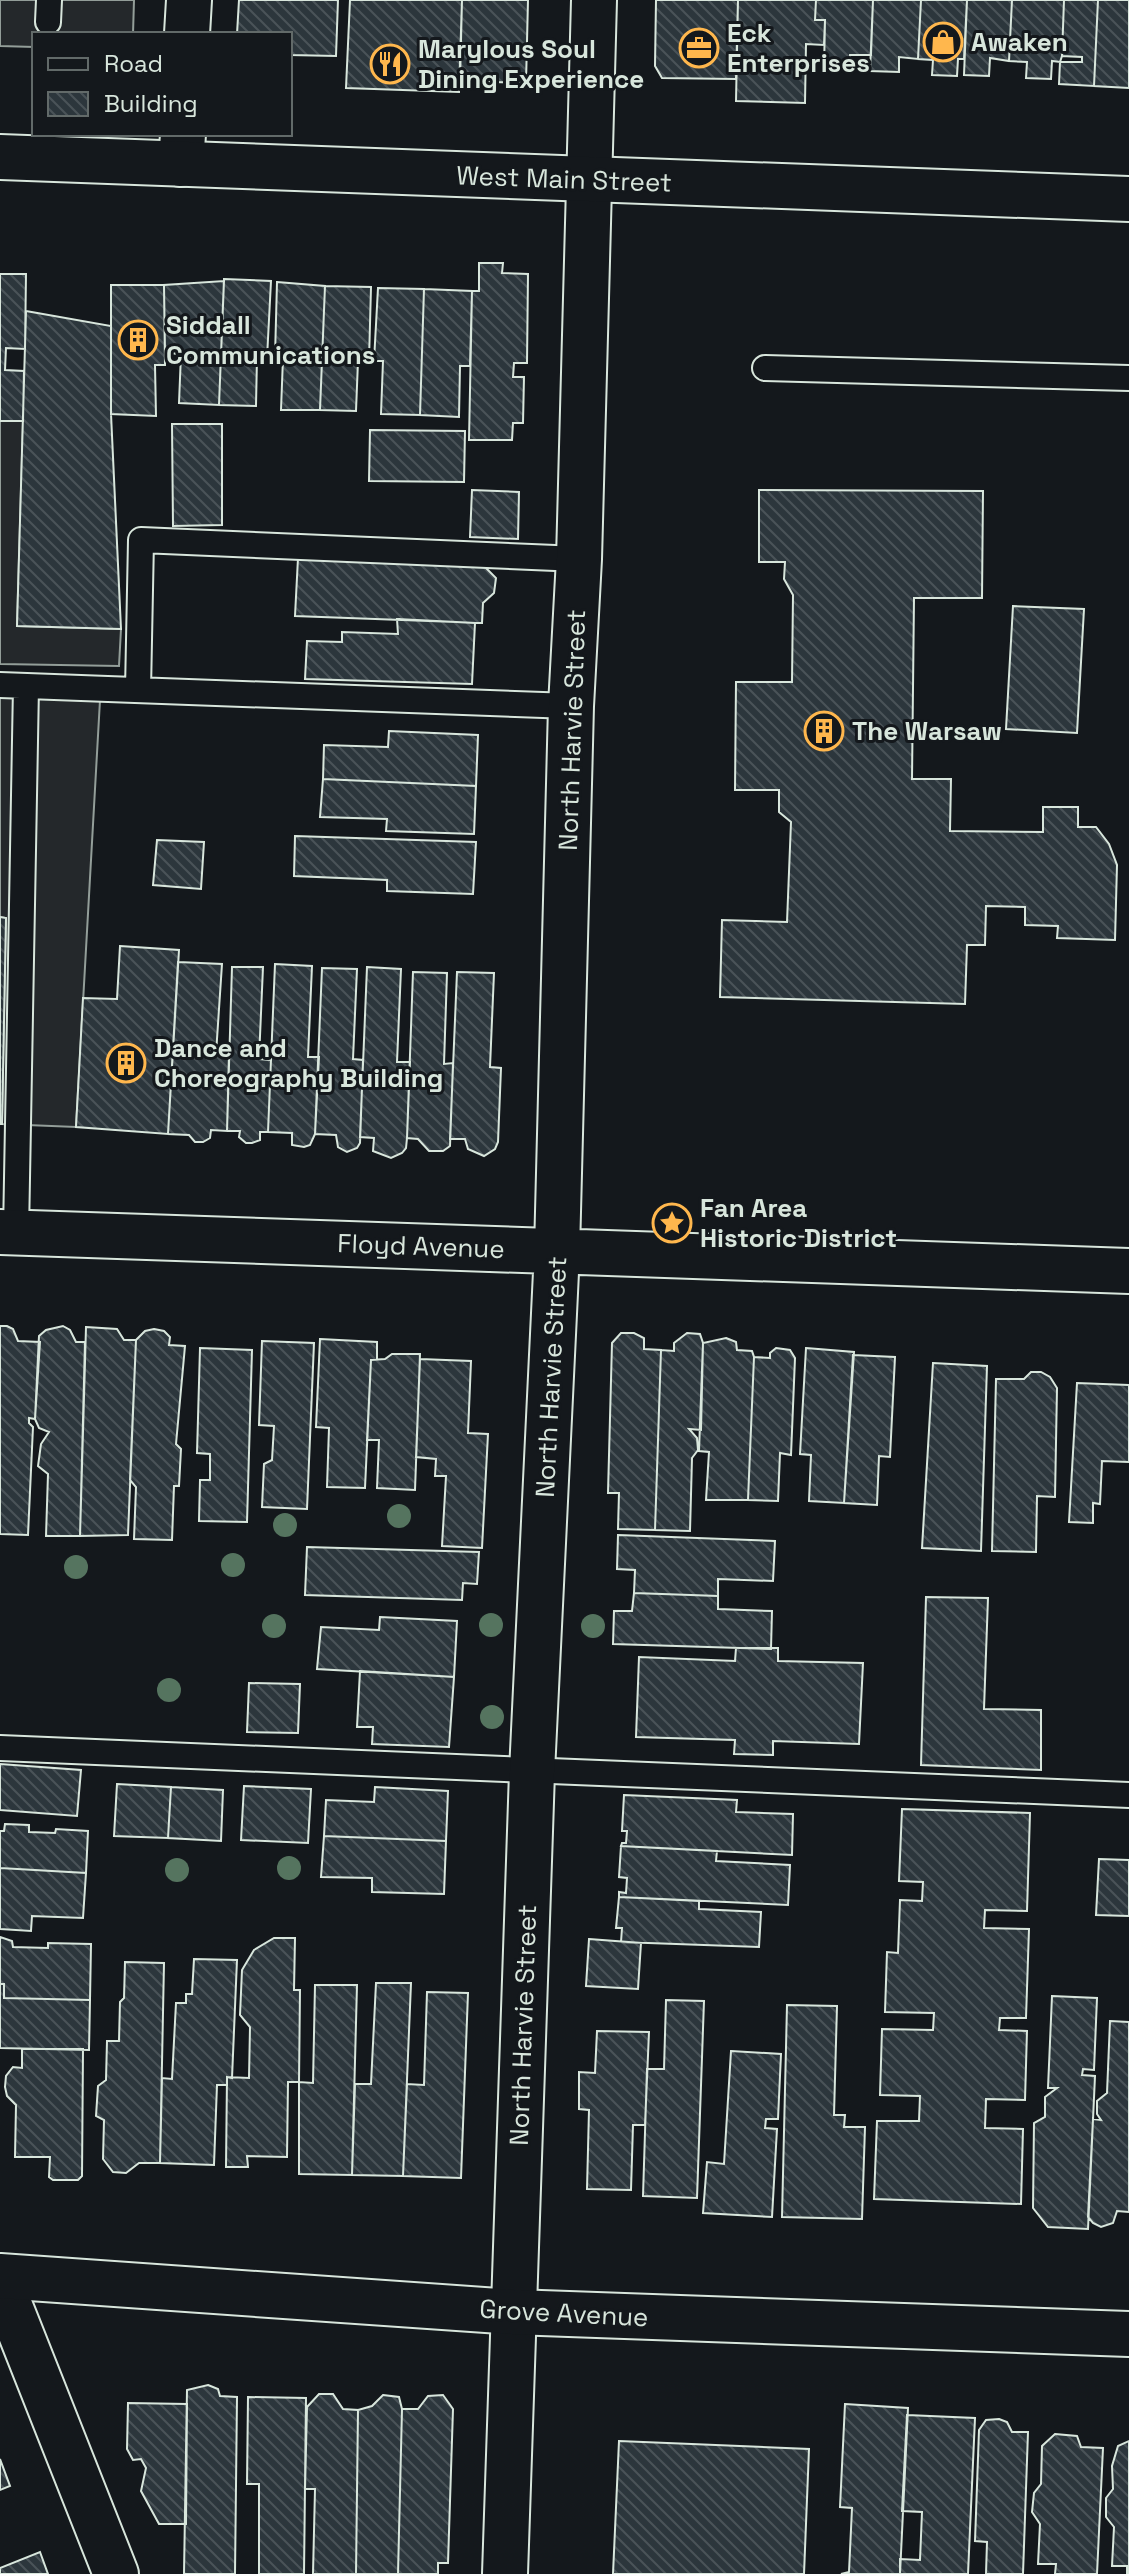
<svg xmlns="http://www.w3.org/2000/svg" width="1129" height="2574" viewBox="0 0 1129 2574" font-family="'Space Grotesk',sans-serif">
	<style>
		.parking { fill: #24282b; stroke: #939e99; stroke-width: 2 }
		.building { fill: url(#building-back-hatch); stroke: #d8e6dc; stroke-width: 2 }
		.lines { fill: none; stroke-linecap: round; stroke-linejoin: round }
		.lane-casing { stroke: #d8e6dc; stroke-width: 28 }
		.street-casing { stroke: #d8e6dc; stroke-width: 48 }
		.secondary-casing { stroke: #d8e6dc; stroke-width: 48 }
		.primary-casing { stroke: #d8e6dc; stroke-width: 48 }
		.lane { stroke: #14181c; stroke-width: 24 }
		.street { stroke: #14181c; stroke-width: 44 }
		.secondary { stroke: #14181c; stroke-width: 44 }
		.primary { stroke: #14181c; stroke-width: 44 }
		.tree { fill: #55745f }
		.labels { text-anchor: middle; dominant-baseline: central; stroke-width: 6; stroke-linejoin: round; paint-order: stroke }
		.poi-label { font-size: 26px; font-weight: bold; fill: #d8e6dc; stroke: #14181c; text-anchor: start }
		.street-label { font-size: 26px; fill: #d8e6dc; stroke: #14181c }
	</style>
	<defs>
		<pattern id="building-back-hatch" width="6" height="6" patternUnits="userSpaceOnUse" patternTransform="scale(2)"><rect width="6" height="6" fill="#2c363c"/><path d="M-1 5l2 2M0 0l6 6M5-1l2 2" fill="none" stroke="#4a5358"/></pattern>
	</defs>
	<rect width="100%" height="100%" fill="#14181c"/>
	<path class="parking" d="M0,0h134l-1,34h-99v13l-34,-1z
		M0,421h23l-6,205 104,3 -2,37 -119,-2z
		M0,696l100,4 -24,427 -74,-3 4,-206 -6,-1z"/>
	<path class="building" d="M239,0h99l-2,56 -46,-1v-21h-53z
		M350,0h112l-3,92 -113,-4z
		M462,0h66l-2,83 -66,-2z
		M656,0h82l-2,79 -74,-1 -7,-12z
		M738,0h78l-1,20h10l-1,25 -18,-1 -1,59 -69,-2z
		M816,0h57l-2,55h-21l-1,15h-25l1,-50h-10z
		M873,0h48l-3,59 -19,-2v15l-29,-1z
		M921,0h46l-3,59h-6l-1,17 -25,-1 1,-15 -15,-1z
		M967,0h45l-3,61 -19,-3 -1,18 -25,-1z
		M1012,0h52l-2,56 -2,6 -8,-1 -1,18 -25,-1 1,-16 -18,-1z
		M1064,0h34l-4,86 -35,-2 1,-22h22v-5l-20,-1z
		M1098,0h31v88l-35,-2z
		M479,263h24l-1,10 26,1 -1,89h-13l-1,14h11l-1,46h-10l-1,17h-43l3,-149h7z
		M0,274h26l-1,75 -19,-1 -1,22 19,1 -1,50h-23z
		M224,279l47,2 -4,77 -10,-1 -1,49 -37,-1z
		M224,281l-5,124 -40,-2 2,-49 -16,-1 -1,-68z
		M277,282l48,4 -5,124h-39l2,-52 -8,-1z
		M111,285h53l1,80h-10l1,51 -45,-2z
		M325,286l46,1 -2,74h-11l-2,50 -36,-1z
		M378,288l46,1 -4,126 -39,-1 2,-53h-9z
		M424,289l48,2 -2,75h-10l-1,51 -39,-2z
		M26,311l85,15v88l10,215 -104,-3z
		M172,424h50v101l-49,1z
		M370,430l95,1 -1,51 -95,-1z
		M472,490l47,2 -1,47 -48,-2z
		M759,490l224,1 -1,107h-68l-2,181h39l-1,52 93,1v-25h35v20h18l13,17 8,21 -2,75 -58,-2 1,-12 -33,-1v-18l-39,-1 -1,39h-18l-2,59 -245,-7 2,-77 65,2 4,-100 -12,-10v-22h-44l1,-108h56l1,-87 -9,-16 1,-17h-26z
		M298,558l186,8 12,12 -2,15 -11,10 -1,20 -187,-7z
		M1013,606l71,3 -7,124 -71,-4z
		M397,619l78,4 -3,61 -167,-5 2,-38 35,1v-10l56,2z
		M389,731l89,4 -2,51 -153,-7 1,-34 64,2z
		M323,779l153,7 -2,48 -88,-3 1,-12 -67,-2z
		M295,836l181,6 -3,52 -86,-3v-11l-93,-4z
		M157,840l47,2 -3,47 -48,-4z
		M0,917l6,1 -4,206h-2z
		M120,946l59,4 -11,184 -92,-7 7,-129 34,1z
		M178,962l44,2 -6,90h13l-2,77 -16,-1 -1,8 -7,4h-8l-6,-7 -21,-1z
		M275,964l37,2 -4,91h11l-4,77 -5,11 -6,2 -12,-2v-12l-24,-1z
		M232,967h31l-4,92 12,1 -3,72h-8v8l-8,3h-6l-7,-6 1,-6h-13z
		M367,967l34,2 -4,93h13l-3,76 -1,10 -4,5 -11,5 -18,-7 1,-13 -14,-1z
		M322,968l35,1 -4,90 10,1 -3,83 -3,5 -10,4 -9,-5 -2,-12 -21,-1z
		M413,972l34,1 -3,91 9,-1 -3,83 -7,5h-14l-11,-12 -11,-1z
		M457,972l37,1 -4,94 11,1 -3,74 -3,7 -11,7 -16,-7 -3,-10h-15z
		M0,1326h7l6,3 5,12 22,1 -5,77 -6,-1v5l4,4 -5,108 -28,-1z
		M63,1326l7,4 6,12h9l-5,194h-34l2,-62 -10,-8 3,-22 8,-12 -10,-4 -4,-9 4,-83 7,-6z
		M86,1327l31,2 7,11h12l-8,195 -48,1z
		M154,1329l10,2 6,6 -1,8 16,1 -9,98 5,5 -2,37h-5l-2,54 -38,-1 2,-52 -6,-7 6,-140 9,-9z
		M621,1333h13l10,5v11l17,1 -6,180 -37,-1 1,-36h-11l4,-150z
		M687,1333l13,1 3,9 -2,87 -12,-1 8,9 1,12 -6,8 -2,73 -35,-1 6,-180 13,1v-8z
		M726,1338l10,4 1,8 15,1 2,6 -6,143h-42l3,-48 -10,-1 4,-108z
		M320,1339l57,3v18h-6l-6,128 -38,-1 2,-59 -13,-1z
		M262,1341l52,2 -7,166 -45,-2 2,-43 8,-4 2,-34 -15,-1z
		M200,1348l52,2 -5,172 -48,-1 1,-41h10v-26l-13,-1z
		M776,1348l14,2 5,8 -4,97 -11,-2 -2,48 -30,-1 6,-143 16,1v-5z
		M806,1348l48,4 -10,151 -35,-2 2,-46 -11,-1z
		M392,1354h28l-5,136 -38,-2 2,-48h-12l4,-80 14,-1z
		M853,1355l42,2 -5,100 -11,-1 -2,49 -33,-2z
		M420,1359l51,2 -3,72 20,1 -6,114 -40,-2 4,-70h-11l1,-17 -20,-2z
		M933,1363l54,3 -6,185 -59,-3z
		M1031,1372h10l9,5 7,11 -2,109 -18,-1 -1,56 -44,-1 4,-172h28z
		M1077,1383l52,2v77l-27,-1 -2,43 -7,-1v20l-24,-1z
		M618,1535l157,6 -2,40 -55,-2v17l-84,-3 1,-23 -18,-1z
		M307,1547l172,5 -2,32 -14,-1 -1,17 -157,-5z
		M634,1593l84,3v13l54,2 -1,38 -158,-5 1,-33h18z
		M926,1597l62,1 -4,111 57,1v60l-120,-5z
		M380,1617l77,4 -3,56 -137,-8 4,-42 58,3z
		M736,1648h42v13l85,2 -4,81 -86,-3v14l-39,-1 1,-14 -99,-3 3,-80 96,4z
		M360,1671l94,6 -5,70 -77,-3 1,-17h-16z
		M249,1683l51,1 -2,49 -51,-1z
		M0,1764l81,6 -4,46 -77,-6z
		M117,1784l54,3 -3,51 -54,-2z
		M244,1786l67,3 -3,54 -67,-3z
		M171,1787l52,3 -2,51 -53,-3z
		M375,1787l73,4 -2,50 -122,-5 2,-36 48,2z
		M624,1795l113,5 -1,12 57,2 -1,41 -171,-9 1,-3h4l1,-12h-5z
		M902,1809l128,4 -3,98 -42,-1 -1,18 45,1 -3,89h-26l-1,12 28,1 -2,69 -39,-1 -1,29 38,1 -2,75 -147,-5 3,-78h42l1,-25 -40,-1 2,-66 51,1 1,-17 -49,-1 2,-60 11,1 2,-53 22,1 1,-19 -24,-1z
		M5,1824l24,1v7l26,1 1,-4 32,2 -2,42 -86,-5v-37h4z
		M324,1836l122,5 -2,53 -72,-2v-14l-51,-1z
		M621,1846l96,5 -1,10 74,4 -2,40 -169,-8v-5l7,1 1,-15 -8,-1z
		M1099,1859l30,1v56l-33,-1z
		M0,1868l86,5 -3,45 -51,-2 -1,15 -31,-2z
		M619,1897l80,4v8l62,3 -2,35 -138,-5 1,-14h-6z
		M0,1937l12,4 1,6 35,1v-5l43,1 -1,56 -86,-2v-14h-4z
		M274,1938h21l-1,52h6l-1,92h-11l-1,75 -40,-1 1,11h-22l1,-90 22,1 1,-51 -10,-12 2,-45 12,-20z
		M589,1939l52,4 -3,46 -52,-3z
		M194,1959l43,1 -5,118 -5,-1v8h-10l-3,80 -54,-2 2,-85 10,1 4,-76h10v-9h6z
		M125,1962l39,1 -4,200h-21l-13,10 -13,-1 -10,-13 1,-39 -8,-4 2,-30 8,-6 1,-39h12l1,-39 4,-4z
		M376,1983h35l-8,193 -51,-1 3,-91h16z
		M0,1984h4v14l86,2 -1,50 -89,-2z
		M315,1985h42l-5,190 -53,-1v-92l14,1z
		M427,1992l41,1 -7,185 -58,-2 4,-92 17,1z
		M1052,1996l45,2 -3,72 -11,-1 -1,6 13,1 -7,153 -40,-2 -15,-19 1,-85 11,-6v-20l12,-9h-9z
		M666,2000l38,1 -7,197 -54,-2 4,-127h17z
		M787,2005l50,1 -3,109h11l-1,12h21l-3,92 -80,-2z
		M1110,2021l19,1v190l-12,-1 -4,12 -12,4 -8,-4 -5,-6 5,-98 8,1 -4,-6v-13l10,-8z
		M597,2031l52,1 -4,93h-12l-2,65 -44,-1 2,-79 -10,-1v-37l16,1z
		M22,2049h61l-1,127 -4,4h-25l-4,-3 1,-20h-35l1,-52 -9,-9 -2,-9 1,-11 7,-9 9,1z
		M731,2051l50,3 -3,65h-12l-1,9 12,1 -5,88 -69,-4 4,-51 17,2z
		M208,2385l10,4 2,7 17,1 -2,177h-51l3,-184z
		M319,2394h14l10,15 15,1 -2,164h-43l2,-85h-10l2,-82z
		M383,2395l16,2 3,12 -4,165h-42l2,-164 14,-4z
		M443,2395l10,14 -5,154h-10v11h-40l4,-165h16l10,-13z
		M248,2397l58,1 -2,176h-45v-90h-12z
		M128,2403l59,1 -1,120h-27l-18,-33 5,-23 -5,-9 -8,1 -6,-11z
		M845,2404l63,4 -8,166h-59l8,-2 3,-64 -12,-1z
		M907,2415l68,3 -7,156h-68v-15l20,1 2,-48 -20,-1z
		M999,2419l8,3 5,10h16l-5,142h-37l1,-32 -12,-1 4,-111 7,-10z
		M1055,2434l22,2 4,11 22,1 -6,126h-42l1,-10h-18l2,-40 -8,-12 2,-19 7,-9 1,-38z
		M619,2441l190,8 -5,125h-191z
		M1129,2441v133h-2v-8h-15l2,-39 -8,-10v-19l7,-9 -1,-23 6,-20z
		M0,2459l10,27 -10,4z
		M40,2552l8,22h-48v-6z"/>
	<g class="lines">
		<g class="lane-casing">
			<path id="lane" d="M48,22l1,-22
				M765,368l364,10
				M0,685l571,21
				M138,690l3,-150 438,19
				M16,1233l10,-547
				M0,1748l1129,47"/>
		</g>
		<g class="street-casing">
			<path id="street" d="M187,34l2,-34
				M181,164l2,-30
				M0,1232l1129,39
				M0,2281l116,293
				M505,2574l27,-802 25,-521 14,-545 8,-147 15,-559"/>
		</g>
		<g class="secondary-casing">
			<path id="secondary" d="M0,2276l513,36 616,22"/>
		</g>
		<g class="primary-casing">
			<path id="primary" d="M0,157l1129,42"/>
		</g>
		<use href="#lane" class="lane"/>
		<use href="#street" class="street"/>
		<use href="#secondary" class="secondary"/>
		<use href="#primary" class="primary"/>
	</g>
	<g class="tree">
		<circle cx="399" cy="1516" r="12"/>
		<circle cx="285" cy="1525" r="12"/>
		<circle cx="233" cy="1565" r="12"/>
		<circle cx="76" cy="1567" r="12"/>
		<circle cx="491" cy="1625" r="12"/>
		<circle cx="274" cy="1626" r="12"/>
		<circle cx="593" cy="1626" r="12"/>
		<circle cx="169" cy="1690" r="12"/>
		<circle cx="492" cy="1717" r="12"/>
		<circle cx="289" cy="1868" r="12"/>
		<circle cx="177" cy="1870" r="12"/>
	</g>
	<defs>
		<g id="shop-ring" transform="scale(2)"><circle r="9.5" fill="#14181c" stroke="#ffb74d" stroke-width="1.5"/><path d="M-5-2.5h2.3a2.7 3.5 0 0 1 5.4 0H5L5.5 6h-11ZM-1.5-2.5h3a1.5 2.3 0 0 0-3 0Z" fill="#ffb74d"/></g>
		<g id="office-ring" transform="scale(2)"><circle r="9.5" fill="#14181c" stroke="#ffb74d" stroke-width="1.5"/><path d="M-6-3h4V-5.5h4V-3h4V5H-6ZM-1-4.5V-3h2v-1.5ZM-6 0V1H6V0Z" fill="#ffb74d"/></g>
		<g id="restaurant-ring" transform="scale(2)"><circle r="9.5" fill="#14181c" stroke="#ffb74d" stroke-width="1.5"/><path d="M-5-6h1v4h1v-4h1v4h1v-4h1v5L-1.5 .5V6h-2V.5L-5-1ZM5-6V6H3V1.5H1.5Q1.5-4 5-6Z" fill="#ffb74d"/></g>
		<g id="building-ring" transform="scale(2)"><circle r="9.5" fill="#14181c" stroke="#ffb74d" stroke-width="1.5"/><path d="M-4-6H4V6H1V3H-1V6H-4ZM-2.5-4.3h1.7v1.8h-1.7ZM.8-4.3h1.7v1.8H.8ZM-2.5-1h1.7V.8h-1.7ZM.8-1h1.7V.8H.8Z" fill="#ffb74d"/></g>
		<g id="sight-ring" transform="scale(2)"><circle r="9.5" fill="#14181c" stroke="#ffb74d" stroke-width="1.5"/><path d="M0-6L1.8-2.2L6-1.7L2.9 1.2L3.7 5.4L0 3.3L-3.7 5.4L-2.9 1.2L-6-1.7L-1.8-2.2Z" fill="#ffb74d"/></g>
	</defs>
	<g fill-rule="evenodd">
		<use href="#shop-ring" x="943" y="42"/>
		<use href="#office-ring" x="699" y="48"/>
		<use href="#restaurant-ring" x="390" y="64"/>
		<use href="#building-ring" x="138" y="340"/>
		<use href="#building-ring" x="824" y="731"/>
		<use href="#building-ring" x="126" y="1063"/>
		<use href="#sight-ring" x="672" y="1223"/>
	</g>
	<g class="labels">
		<g class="poi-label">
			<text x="727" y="33">Eck<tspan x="727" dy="30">Enterprises</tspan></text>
			<text x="971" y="42">Awaken</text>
			<text x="418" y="49">Marylous Soul<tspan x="418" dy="30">Dining Experience</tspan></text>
			<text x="166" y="325">Siddall<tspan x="166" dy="30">Communications</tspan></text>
			<text x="852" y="731">The Warsaw</text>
			<text x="154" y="1048">Dance and<tspan x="154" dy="30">Choreography Building</tspan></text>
			<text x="700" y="1208">Fan Area<tspan x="700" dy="30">Historic District</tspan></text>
		</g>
		<g class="street-label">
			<text transform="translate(564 179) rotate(2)">West Main Street</text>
			<text transform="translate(572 730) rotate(-88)">North Harvie Street</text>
			<text transform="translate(421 1246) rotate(2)">Floyd Avenue</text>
			<text transform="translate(551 1377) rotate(-87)">North Harvie Street</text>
			<text transform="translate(523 2025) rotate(-88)">North Harvie Street</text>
			<text transform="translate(564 2313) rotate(3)">Grove Avenue</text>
		</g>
	</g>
	<rect x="32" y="32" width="260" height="104" fill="#14181c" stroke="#626a69" stroke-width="2"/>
	<rect x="48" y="58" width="40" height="12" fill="#14181c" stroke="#626a69" stroke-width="2"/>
	<text x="104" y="72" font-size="24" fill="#d8e6dc">Road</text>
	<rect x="48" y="92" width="40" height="24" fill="url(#building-back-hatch)" stroke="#626a69" stroke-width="2"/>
	<text x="104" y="112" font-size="24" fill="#d8e6dc">Building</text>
</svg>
